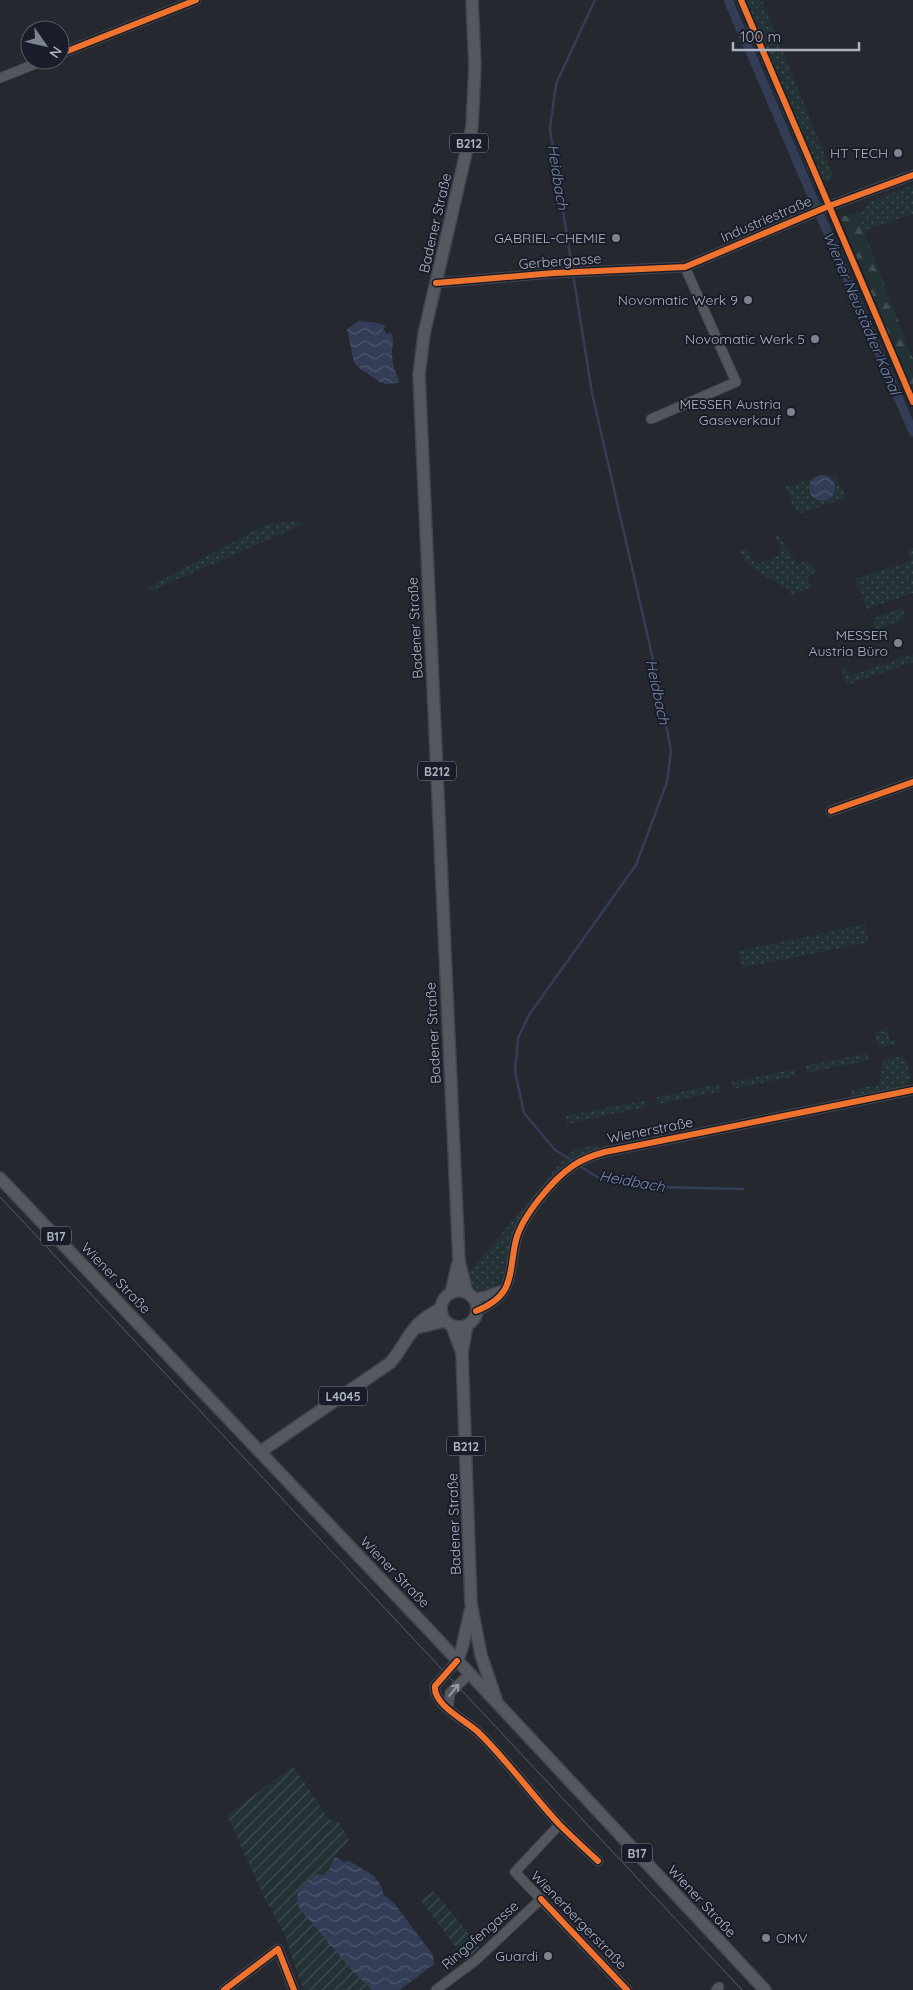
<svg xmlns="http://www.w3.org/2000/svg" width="913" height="1990" viewBox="0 0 913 1990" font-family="Quicksand,sans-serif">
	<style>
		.grass { fill: url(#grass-dots) }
		.forest { fill: url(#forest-firs) }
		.garden { fill: url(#garden-furrows) }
		.water { fill: url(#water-waves) }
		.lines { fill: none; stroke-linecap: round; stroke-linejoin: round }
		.stream { stroke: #333d57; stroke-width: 2.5 }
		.canal { stroke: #333d57; stroke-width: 9 }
		.minor-casing { stroke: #42444a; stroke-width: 11 }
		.major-casing { stroke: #41454c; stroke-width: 14 }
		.minor { stroke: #54565e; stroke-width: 9 }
		.major { stroke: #565860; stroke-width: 11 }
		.tram { stroke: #575a61; stroke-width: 1 }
		.cycleway-casing { stroke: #191d29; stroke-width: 9 }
		.cycleway { stroke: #ef722f; stroke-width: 6 }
		.oneway { stroke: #979ba9 }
		.poi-dot { fill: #7d828f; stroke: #191d29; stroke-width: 2 }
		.labels { text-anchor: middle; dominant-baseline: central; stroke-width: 4; stroke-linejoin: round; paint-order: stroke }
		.shield { fill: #191d29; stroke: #818594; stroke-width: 1 }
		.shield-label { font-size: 12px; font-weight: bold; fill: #adb2c2 }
		.poi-label { font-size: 14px; fill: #adb2c2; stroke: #191d29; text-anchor: end }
		.street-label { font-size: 14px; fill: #adb2c2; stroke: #191d29 }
		.water-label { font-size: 15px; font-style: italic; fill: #7686aa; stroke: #191d29 }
	</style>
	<defs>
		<pattern id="grass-dots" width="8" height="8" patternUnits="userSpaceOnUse" patternTransform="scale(1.25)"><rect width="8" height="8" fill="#233235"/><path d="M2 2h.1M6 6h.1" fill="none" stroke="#404d51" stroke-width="1.8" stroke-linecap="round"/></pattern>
		<pattern id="forest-firs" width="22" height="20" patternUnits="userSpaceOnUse" patternTransform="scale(1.25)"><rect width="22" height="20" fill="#233235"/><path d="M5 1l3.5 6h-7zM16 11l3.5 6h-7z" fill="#404d51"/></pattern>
		<pattern id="garden-furrows" width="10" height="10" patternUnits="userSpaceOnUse" patternTransform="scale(1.25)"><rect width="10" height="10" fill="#233235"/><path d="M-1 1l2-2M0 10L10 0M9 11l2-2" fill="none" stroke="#404d51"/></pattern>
		<pattern id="water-waves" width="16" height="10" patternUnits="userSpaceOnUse" patternTransform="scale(1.25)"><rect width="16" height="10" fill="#333d57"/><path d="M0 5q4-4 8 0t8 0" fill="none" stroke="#4e576e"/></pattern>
	</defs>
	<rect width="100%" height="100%" fill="#25282f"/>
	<path class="grass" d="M735,0h27l72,178 -19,9z
		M913,185v29l-49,17 -7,-18 7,-2 5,-9z
		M824,474l12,1 10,23 -45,15 -6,-3 -11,-26 7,2 24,-9c-11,9 -7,23 7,25l6,-26z
		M300,521l3,3 -151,67 -5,-3 120,-64z
		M779,536l19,29 8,-5 11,11 -10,6 5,10 -20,8 -2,-5c-18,-11 -42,-19 -51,-39l7,-3c10,21 14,16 33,7l2,-8 -6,-10z
		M913,548v45l-46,16 -12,-30 56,-18 -3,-11z
		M900,609l4,2 2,8 -23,8v2l-4,1 -6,-5 2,-7z
		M913,654v8l-66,23 -7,-19 5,-1 4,11z
		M865,924l4,18 -127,26 -4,-17z
		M887,1028l3,13 7,-1 -2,5 -16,2 -2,-2 -3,-13z
		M868,1053l1,7 -63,13 -1,-7z
		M902,1056l4,3 4,15 -1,8 -3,4 -54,12 -1,-8 25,-5 4,-3 3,-22z
		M795,1069l1,7 -63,13 -1,-7z
		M720,1084l2,7 -63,13 -2,-7z
		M646,1100l1,7 -80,17 -2,-8z
		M597,1145l1,5c-11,4 -23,7 -32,14 -16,14 -49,54 -54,74 -3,14 -1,28 -9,41 -7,11 -23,19 -32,8 -2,-3 -4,-8 -5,-11l97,-116 11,-11z"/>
	<path class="forest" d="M857,213l56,146v33l-73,-175z"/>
	<path class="garden" d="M293,1766l36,53 11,4 9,17 -15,18 -7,17 -6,-2 -5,1 -18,16 -1,10 2,8 51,60 22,22h-69l-19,-57 -19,-34 -38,-84z
		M434,1891l47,58 -15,12 -45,-61z"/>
	<path class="water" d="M359,321l20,2 7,3 -3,3 4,5 3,-2c5,8 2,12 2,20 0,10 3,20 7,29l-2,2 -11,1 -6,-2 -22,-15 -4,-4 -7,-34z
		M809 488a13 13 0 1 1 26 0a13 13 0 1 1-26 0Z
		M334,1858h4l5,4 6,-1 24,14 7,9 4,11 10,8 39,52 1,9 -34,26h-28l-22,-22 -51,-60 -2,-8 1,-10 18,-16 11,1z"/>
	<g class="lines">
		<path class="stream" d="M574,1162l-19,-12 -31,-37 -9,-41 3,-34 11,-23 107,-150 31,-83 4,-31 -14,-74 -65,-284 -42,-264 6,-45 39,-84
			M578,1165l21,13 58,9 86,2"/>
		<path class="canal" d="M728,0l185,432"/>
		<g class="minor-casing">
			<path id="minor" d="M60,54l136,-54
				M0,78l45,-18
				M436,283l118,-10 131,-6 144,-61 84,-31
				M651,419l85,-37 -51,-115
				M831,811l82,-29
				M473,1298l13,-2 19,-7
				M476,1311c40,-16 32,-37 40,-71 6,-24 37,-61 58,-75 9,-6 20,-10 31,-13l308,-62
				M457,1661l-22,25c-2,19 30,34 43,46 29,28 53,62 81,92 13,13 26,25 39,37
				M448,1709l2,-16 19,-19
				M560,1824l-45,48 112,118
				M224,1990l54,-41 16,41
				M436,1990l40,-30 65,-61
				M716,1990l3,-3"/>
		</g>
		<g class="major-casing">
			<path id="major" d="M0,1178l429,452 336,360
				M441 1309a18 18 0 1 1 36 0a18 18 0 1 1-36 0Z
				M451,1293l7,-30
				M467,1293l-8,-32 -40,-886 5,-41 48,-207 3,-61 -3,-66
				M467,1325l-5,28 9,250 10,52 15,44
				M452,1326l10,27
				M416,1328l29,-7
				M260,1452l130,-89c12,-13 19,-33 34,-44 5,-4 11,-7 17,-11
				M457,1661l5,-13 8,-36"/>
		</g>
		<use href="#minor" class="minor"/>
		<use href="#major" class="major"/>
		<path class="tram" d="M0,1197l742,793"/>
		<g class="cycleway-casing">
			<path id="cycleway" d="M741,0l172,402
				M60,54l136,-54
				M436,283l118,-10 131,-6 144,-61 84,-31
				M831,811l82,-29
				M476,1311c40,-16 32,-37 40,-71 6,-24 37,-61 58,-75 9,-6 20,-10 31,-13l308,-62
				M457,1661l-22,25c-2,19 30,34 43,46 29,28 53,62 81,92 13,13 26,25 39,37
				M541,1899l86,91
				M224,1990l54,-41 16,41"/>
		</g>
		<use href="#cycleway" class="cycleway"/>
	</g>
	<defs><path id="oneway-shaft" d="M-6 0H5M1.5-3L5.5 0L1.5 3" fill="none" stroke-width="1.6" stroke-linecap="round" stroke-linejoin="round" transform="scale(1.25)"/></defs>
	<use class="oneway" href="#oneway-shaft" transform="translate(454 1690) rotate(-51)"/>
	<g class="poi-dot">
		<circle cx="898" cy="153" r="5"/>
		<circle cx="616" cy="238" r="5"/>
		<circle cx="748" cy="300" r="5"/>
		<circle cx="815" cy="339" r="5"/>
		<circle cx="791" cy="412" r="5"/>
		<circle cx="898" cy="643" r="5"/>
		<circle cx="766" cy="1938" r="5"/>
		<circle cx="548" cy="1956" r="5"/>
	</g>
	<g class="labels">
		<g class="shield">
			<rect x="450" y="133.5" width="38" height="19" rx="4"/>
			<rect x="418" y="761.5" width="38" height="19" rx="4"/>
			<rect x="41" y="1226.5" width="30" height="19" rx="4"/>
			<rect x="319" y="1386.5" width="48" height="19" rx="4"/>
			<rect x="447" y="1436.5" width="38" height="19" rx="4"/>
			<rect x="622" y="1843.5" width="30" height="19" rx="4"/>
		</g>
		<g class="shield-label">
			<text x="469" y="143">B212</text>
			<text x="437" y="771">B212</text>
			<text x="56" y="1236">B17</text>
			<text x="343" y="1396">L4045</text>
			<text x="466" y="1446">B212</text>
			<text x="637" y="1853">B17</text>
		</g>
		<g class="poi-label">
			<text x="888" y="153">HT TECH</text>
			<text x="606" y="238">GABRIEL-CHEMIE</text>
			<text x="738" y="300">Novomatic Werk 9</text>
			<text x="805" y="339">Novomatic Werk 5</text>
			<text x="781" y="404">MESSER Austria<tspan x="781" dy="16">Gaseverkauf</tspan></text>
			<text x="888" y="635">MESSER<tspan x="888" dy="16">Austria Büro</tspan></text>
			<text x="776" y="1938" text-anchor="start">OMV</text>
			<text x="538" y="1956">Guardi</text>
		</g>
		<g class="street-label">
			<text transform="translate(766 219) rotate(-23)">Industriestraße</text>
			<text transform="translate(435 223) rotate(-77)">Badener Straße</text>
			<text transform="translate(560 261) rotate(-4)">Gerbergasse</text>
			<text transform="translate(415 628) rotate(-93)">Badener Straße</text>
			<text transform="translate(433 1033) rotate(-93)">Badener Straße</text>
			<text transform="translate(650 1130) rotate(-11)">Wienerstraße</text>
			<text transform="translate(116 1278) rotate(46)">Wiener Straße</text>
			<text transform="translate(454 1524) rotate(-92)">Badener Straße</text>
			<text transform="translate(395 1572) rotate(46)">Wiener Straße</text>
			<text transform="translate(702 1901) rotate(47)">Wiener Straße</text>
			<text transform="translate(579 1920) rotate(46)">Wienerbergerstraße</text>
			<text transform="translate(480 1935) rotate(-41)">Ringofengasse</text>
		</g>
		<g class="water-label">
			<text transform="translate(558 177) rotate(81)">Heidbach</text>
			<text transform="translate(862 313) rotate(67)">Wiener Neustädter Kanal</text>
			<text transform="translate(658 692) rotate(78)">Heidbach</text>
			<text transform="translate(632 1181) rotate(10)">Heidbach</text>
		</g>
	</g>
	<g transform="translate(45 45) rotate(124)"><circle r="24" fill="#191d29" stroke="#545966"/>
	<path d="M0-4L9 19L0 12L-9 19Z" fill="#7d828f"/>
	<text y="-8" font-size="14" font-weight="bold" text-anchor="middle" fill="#adb2c2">N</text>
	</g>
	<path d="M733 42v8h126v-8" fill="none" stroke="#adb2c2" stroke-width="2.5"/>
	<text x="740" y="42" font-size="15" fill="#adb2c2" stroke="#191d29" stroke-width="4" paint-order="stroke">100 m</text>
</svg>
